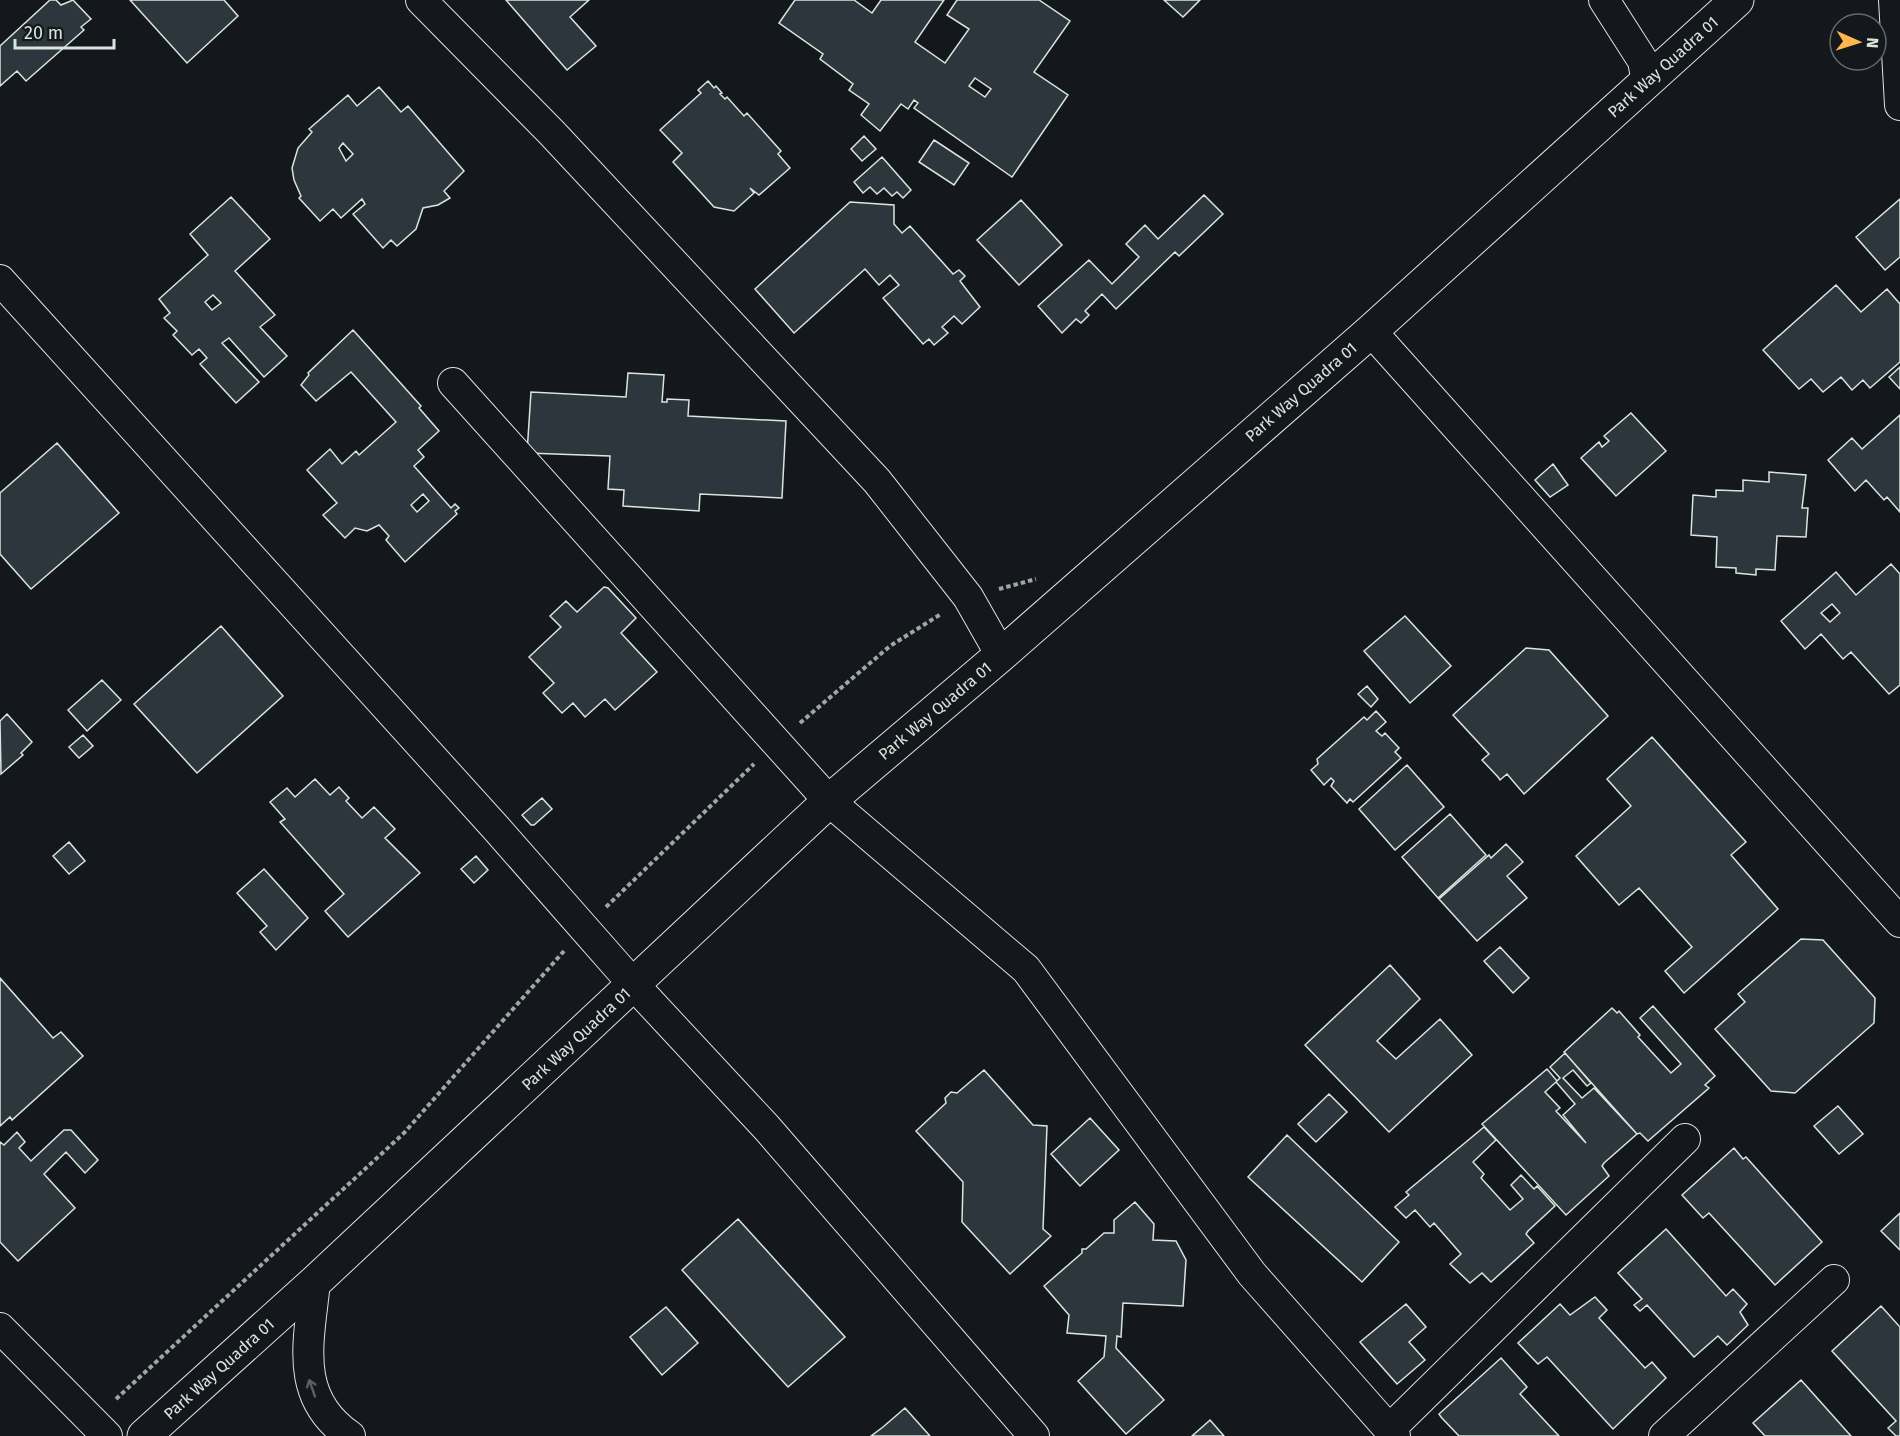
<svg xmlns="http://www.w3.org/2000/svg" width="1900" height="1436" viewBox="0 0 1900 1436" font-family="'Fira Sans',sans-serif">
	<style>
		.building { fill: #2c363c; stroke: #d8e6dc; stroke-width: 1.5; fill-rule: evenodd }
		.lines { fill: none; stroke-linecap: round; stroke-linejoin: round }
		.street-casing { stroke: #d8e6dc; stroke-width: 32 }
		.secondary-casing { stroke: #d8e6dc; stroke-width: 35 }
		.path { stroke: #9da8a2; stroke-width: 4; stroke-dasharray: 4.5 3; stroke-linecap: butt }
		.street { stroke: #14181c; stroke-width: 30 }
		.secondary { stroke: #14181c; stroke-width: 33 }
		.oneway { stroke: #59605f }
		.labels { text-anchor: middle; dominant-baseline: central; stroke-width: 4.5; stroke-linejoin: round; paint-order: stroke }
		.street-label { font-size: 16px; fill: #d8e6dc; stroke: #14181c }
	</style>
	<rect width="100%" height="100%" fill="#14181c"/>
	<path class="building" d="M50,0h6l5,5 12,-5 18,19 -10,8 3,3 -58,51 -9,-10 -17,15v-40z
		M130,0h94l14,16 -51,47z
		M506,0h83l-19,17 26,29 -29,24z
		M795,0h59l18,13 9,-13h63l-29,42 30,21 24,-34 -22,-14 10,-15h82l31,21 -36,51 34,23 -56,82 -98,-69 4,-5 -4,-3 -6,9 -7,-5 -21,27 -19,-16 8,-11 -20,-14 4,-6 -33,-25 3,-5 -44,-31zM975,78l16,11 -6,8 -16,-11z
		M1164,0h36l-17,17z
		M708,81l6,7 2,-2 6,7 -2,1 5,5 2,-2 17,19 3,-3 34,38 -3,3 12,14 -31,27 -9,-7 4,5 -20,18 -20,-4 -41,-45 9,-9 -22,-23 41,-37 -3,-3z
		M379,87l22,25 7,-6 56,65 -20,20 6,7 -12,7 -15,3 -7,21 -19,17 -6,-6 -8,8 -30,-34 12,-10 -3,-5 -21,19 -8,-9 -13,12 -21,-23 2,-2 -7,-16 -2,-12 6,-20 14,-16 -3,-3 39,-34 9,11zM343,143l10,11 -7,7 -7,-13z
		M864,136l12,13 -14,12 -11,-12z
		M934,140l35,23 -15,22 -35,-23z
		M882,157l29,33 -8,8 -6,-6 -5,4 -8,-8 -7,6 -7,-7 -7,6 -9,-11z
		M1204,195l19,19 -44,42 -4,-4 -59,57 -14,-15 -17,17 4,4 -8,8 -5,-4 -14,14 -24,-27 51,-46 23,24 27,-27 -13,-13 19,-19 13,14z
		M231,197l39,42 -35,32 40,44 -15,12 27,29 -23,21 -35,-39 -7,5 37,39 -23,21 -36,-39 7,-6 -8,-9 -7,6 -19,-20 4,-4 -13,-13 6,-5 -11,-14 49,-44 -18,-21zM213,295l8,8 -9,7 -7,-8z
		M1900,199v58l-15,13 -29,-33z
		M1021,200l41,45 -43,40 -42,-45z
		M850,202l44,3v19l8,9 8,-7 43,48 6,-4 6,6 -5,5 20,26 -18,17 -8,-8 -12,11 6,6 -14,12 -5,-6 -6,5 -40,-46 16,-13 -9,-10 -11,10 -14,-16 -71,64 -39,-44z
		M1836,285l25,27 26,-23 13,15v58l-30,26 -7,-8 -11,10 -11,-13 -18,15 -12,-13 -12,10 -36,-39z
		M353,330l68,76 -2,2 20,23 -21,19 6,7 -10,9 37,42 4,-4 4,4 -4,3 2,3 -52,48 -19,-22 3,-4 -10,-11 -12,6 -12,-3 -10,10 -22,-23 14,-12 -30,-33 23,-21 12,15 14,-13 3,4 37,-33 -45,-50 -35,29 -15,-16 8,-10 -1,-2zM423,494l6,7 -12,11 -6,-7z
		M1900,367v22l-11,-12z
		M628,373l36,2 -2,27h5v-3l22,1 -1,16 98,5 -4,77 -82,-4 -1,17 -76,-5 1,-16 -16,-1 2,-33 -83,-3 4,-61 95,5z
		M1631,413l35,38 -50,45 -35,-38 18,-16 3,5 7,-6 -5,-5z
		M1900,415v97l-13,-15 -3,3 -18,-20 -11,11 -27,-31 24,-22 10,11z
		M57,443l62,70 -88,76 -31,-35v-61z
		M1553,464l15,21 -18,12 -15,-17z
		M1769,472l37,3 -4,33h6l-2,29 -29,-1 -2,34 -19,-1v6l-20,-2v-5l-20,-1 1,-30 -26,-2 2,-40 23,2v-7l27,1v-11l26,2z
		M1891,564l9,10v111l-11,9 -38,-42 -8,7 -22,-25 -16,15 -24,-28 55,-49 20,23zM1832,604l8,9 -10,9 -9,-9z
		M604,587l4,1 28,30 -15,15 36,39 -42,38 -10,-11 -20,18 -12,-14 -11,10 -19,-20 11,-10 -25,-26 32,-30 -11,-11 16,-15 11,11z
		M1405,616l46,50 -41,37 -46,-52z
		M221,626l62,70 -86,77 -63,-69z
		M1526,648l23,2 59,66 -84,78 -17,-20 -7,6 -2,-3 -16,-17 7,-6 -36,-39z
		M102,680l19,20 -34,31 -19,-21z
		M1367,686l11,13 -7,8 -13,-13z
		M1376,711l10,11 -10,9 6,5 3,-3 14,15 -4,4 6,6 -48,44 -3,-3 -3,4 -16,-17 3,-5 -3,-3 -7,7 -13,-15 7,-6 -1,-5 47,-42 3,3z
		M7,714l25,28 -11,11 2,2 -22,19 -1,-53z
		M83,735l10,11 -14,12 -10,-11z
		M1652,737l94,105 -15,13 47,54 -94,84 -19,-22 27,-24 -53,-59 -20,17 -43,-49 55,-50 -24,-27z
		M1407,765l37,42 -49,43 -36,-41z
		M315,779l15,16 9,-8 10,11 -3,3 16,17 12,-11 21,22 -10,9 35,35 -72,64 -23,-26 19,-17 -64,-72 5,-3 -15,-17 17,-14 8,9z
		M542,798l10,11 -18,16h-3l-9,-10z
		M1450,814l36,41 -48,43 -36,-41z
		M69,842l16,19 -16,13 -16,-18z
		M1506,844l17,18 -16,14 20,22 -50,43 -38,-42 50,-44 2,3z
		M476,856l12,14 -14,13 -13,-14z
		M264,869l44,49 -32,32 -16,-18 7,-6 -30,-33z
		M1801,939l22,1 52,58 -1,25 -79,70 -24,-2 -56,-62 30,-27 -7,-8z
		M1500,947l29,31 -16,15 -29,-32z
		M1390,965l30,34 -43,42 19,18 44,-40 32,36 -83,77 -84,-87z
		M0,978l53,60 8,-6 22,24 -71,64 -2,-3 -10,9z
		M1653,1006l62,70 -10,9 4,3 -61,53 -8,-8 -3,1 -73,-82 48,-44 5,5 2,-2 21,24 -2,2 33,36 10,-9 -41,-46z
		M1565,1053l26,30 -4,3 -14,-16 -10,8 19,20 12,-10 43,46 -33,29 -2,3 7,10 -43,39 -84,-91 65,-55 10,12 3,-3 -10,-11zM1556,1082l19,22 -12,11 23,28 -30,-32 4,-3 -15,-16z
		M984,1070l49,55 14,1 -4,103 8,7 -41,38 -48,-52 1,-40 -47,-51 30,-28 -1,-5 6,-6 6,1z
		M1329,1094l18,18 -31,30 -18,-18z
		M1838,1106l25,28 -24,20 -25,-28z
		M1090,1118l29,32 -39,36 -29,-32z
		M1484,1127l12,13 -23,22 11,12 -3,4 29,32 13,-11 -12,-14 10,-10 13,14 3,-3 18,20 -27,25 -2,3 8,9 -43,39 -9,-9 -12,10 -20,-19 11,-10 -27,-31 -4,4 -15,-17 -9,8 -11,-11 14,-12 -3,-3z
		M64,1130h7l27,30 -13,13 -19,-21 -22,22 31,34 -57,53 -18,-19v-100l4,3 13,-13 8,10 -6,6 12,13z
		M1287,1135l112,107 -37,40 -114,-105z
		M1734,1148l9,11 3,-2 76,85 -47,43 -66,-72 -6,5 -21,-23z
		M1135,1202l19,22 -1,16 23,1 10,19 -3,46 -60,-3 -2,34 -4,-1 -1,12 48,52 -38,34 -48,-53 26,-24 2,-21 -39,-3 2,-18 -25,-29 38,-33v-4h4l18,-16h10v-13z
		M1900,1213v37l-19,-19z
		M738,1219l107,118 -57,50 -106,-117z
		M1666,1229l60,67 7,-7 14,15 -7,8 8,13 -21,20 -9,-9 -24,21 -47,-52 -7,6 -6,-6 8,-6 -24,-26z
		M1595,1297l12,13 -8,8 46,50 7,-6 14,16 -53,51 -66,-72 -9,7 -20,-21 42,-39 10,11z
		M1406,1304l20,23 -17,15 16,18 -28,24 -37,-42z
		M1881,1306l19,21v109h-4l-8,-8 8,-7 -64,-70z
		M666,1307l32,36 -36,32 -32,-38z
		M1501,1358l26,29 -7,7 39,42h-100l-18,-19 -2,-3z
		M1801,1380l50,56h-86l-12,-13z
		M905,1408l25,28h-59l12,-9z
		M1210,1420l14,16h-32l17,-15z"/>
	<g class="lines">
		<g class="street-casing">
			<path id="street" d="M421,0l131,133 325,348 91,116 33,58
				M1604,0l39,61 4,21
				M1894,0l6,105
				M0,280l496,548 138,157 133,143 267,308
				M1371,331l529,591
				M453,383l376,418 197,168 226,305 143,162
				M315,1282c-6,59 -22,115 35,154
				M0,1328l107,108
				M1389,1430l296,-291
				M1664,1436l170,-156"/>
		</g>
		<g class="secondary-casing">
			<path id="secondary" d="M144,1436l171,-154 514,-481 172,-146 370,-324 366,-331"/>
		</g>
		<path class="path" d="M999,589l37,-10
			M800,723l90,-77 51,-32
			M606,907l148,-143
			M116,1399l288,-266 160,-182"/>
		<use href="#street" class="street"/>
		<use href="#secondary" class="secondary"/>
	</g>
	<defs><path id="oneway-shaft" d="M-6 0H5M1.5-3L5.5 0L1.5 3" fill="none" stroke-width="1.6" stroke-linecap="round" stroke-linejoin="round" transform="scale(1.5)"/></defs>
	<use class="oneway" href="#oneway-shaft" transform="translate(312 1388) rotate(-109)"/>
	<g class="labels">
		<g class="street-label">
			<text transform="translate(1663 67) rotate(-42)">Park Way Quadra 01</text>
			<text transform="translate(1301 392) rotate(-41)">Park Way Quadra 01</text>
			<text transform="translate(935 711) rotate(-40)">Park Way Quadra 01</text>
			<text transform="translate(576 1039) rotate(-43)">Park Way Quadra 01</text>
			<text transform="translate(219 1369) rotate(-42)">Park Way Quadra 01</text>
		</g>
	</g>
	<g transform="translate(1858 42) rotate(93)"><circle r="28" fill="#14181c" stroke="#626a69" stroke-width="1.5"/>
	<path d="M0-4.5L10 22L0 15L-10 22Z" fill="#ffb74d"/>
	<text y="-9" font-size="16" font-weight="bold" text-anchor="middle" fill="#d8e6dc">N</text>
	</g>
	<path d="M15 39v9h99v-9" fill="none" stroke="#d8e6dc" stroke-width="3"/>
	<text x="24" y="39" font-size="18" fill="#d8e6dc" stroke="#14181c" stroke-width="4.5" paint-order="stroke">20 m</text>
</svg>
